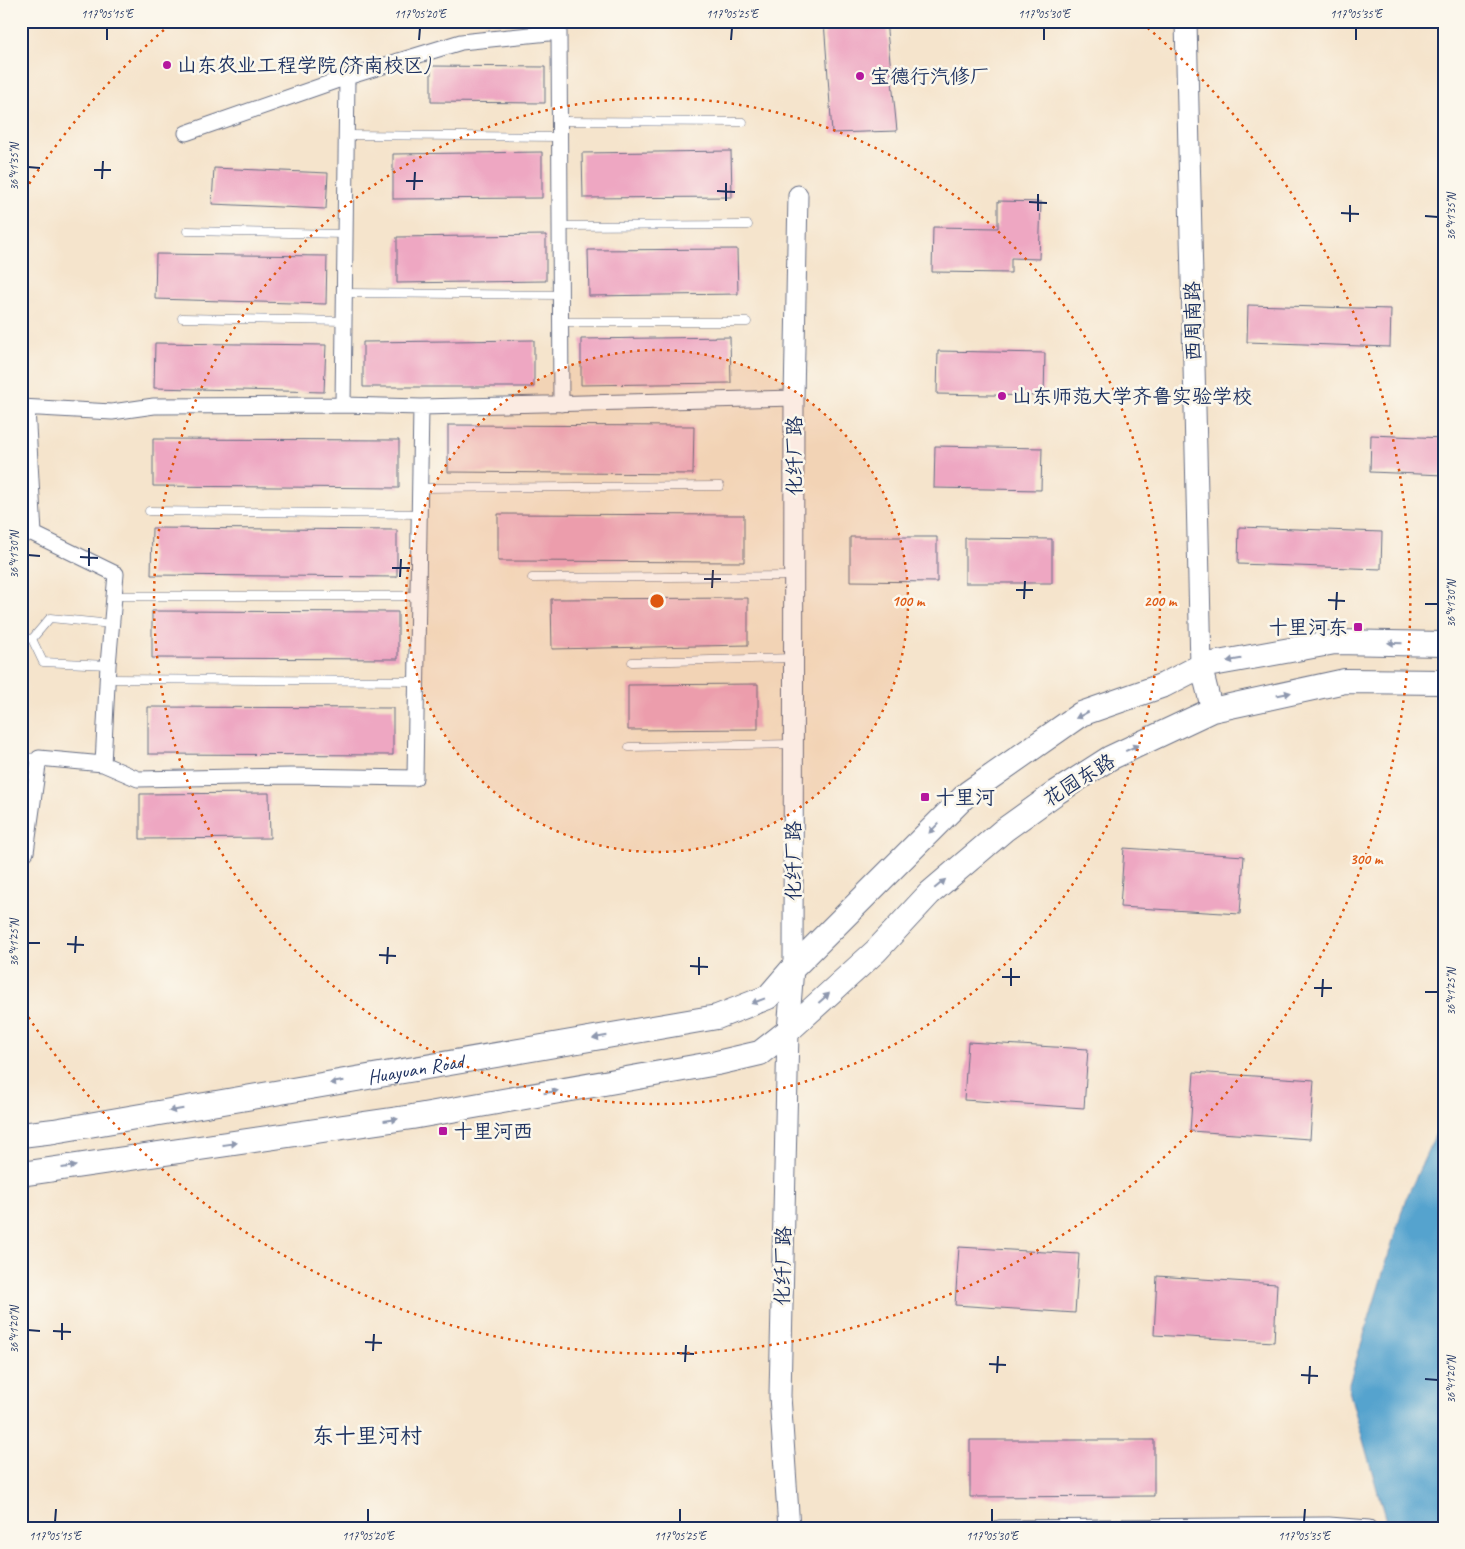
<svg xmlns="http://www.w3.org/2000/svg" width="1465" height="1549" viewBox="0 0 1465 1549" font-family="Caveat,'LXGW WenKai TC',sans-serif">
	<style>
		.water { fill: #54a3ce; stroke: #386996 }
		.building { fill: #eea7c2 }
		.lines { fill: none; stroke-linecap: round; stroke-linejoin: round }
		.service-casing { stroke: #676e84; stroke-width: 9 }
		.minor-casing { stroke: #676e84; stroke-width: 17 }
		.tertiary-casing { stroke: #676e84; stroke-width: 21 }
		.secondary-casing { stroke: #676e84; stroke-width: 23 }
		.primary-casing { stroke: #676e84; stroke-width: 26 }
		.service { stroke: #fff; stroke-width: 8 }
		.minor { stroke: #fff; stroke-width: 15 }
		.tertiary { stroke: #fff; stroke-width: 19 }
		.secondary { stroke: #fff; stroke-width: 21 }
		.primary { stroke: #fff; stroke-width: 24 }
		.oneway { fill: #8d97ae }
		.ticks { fill: none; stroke: #1b2f5e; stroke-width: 2 }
		.ring { fill: none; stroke: #de5710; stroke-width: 2.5; stroke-dasharray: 2.5 5 }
		.poi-dot { fill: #b5179e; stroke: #fbf7ec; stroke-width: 2 }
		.labels { text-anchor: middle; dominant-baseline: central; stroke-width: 5; stroke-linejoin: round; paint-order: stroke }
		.poi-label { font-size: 20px; fill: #1b2f5e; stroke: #fbf7ec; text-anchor: start }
		.street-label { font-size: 20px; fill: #1b2f5e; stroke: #fbf7ec }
		.quarter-label { font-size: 22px; fill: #1b2f5e; stroke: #fbf7ec }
		.centre { fill: #de5710; stroke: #fbf7ec; stroke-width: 2.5 }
		.ring-label { font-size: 15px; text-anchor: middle; font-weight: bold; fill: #de5710; stroke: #fbf7ec; stroke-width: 5; stroke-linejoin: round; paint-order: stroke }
		.neatline { fill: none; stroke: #1b2f5e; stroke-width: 2 }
		.ticks-label { font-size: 12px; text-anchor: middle; fill: #1b2f5e }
	</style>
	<rect width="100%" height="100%" fill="#fbf7ec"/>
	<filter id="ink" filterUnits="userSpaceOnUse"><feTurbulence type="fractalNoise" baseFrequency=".02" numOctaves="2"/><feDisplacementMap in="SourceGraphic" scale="10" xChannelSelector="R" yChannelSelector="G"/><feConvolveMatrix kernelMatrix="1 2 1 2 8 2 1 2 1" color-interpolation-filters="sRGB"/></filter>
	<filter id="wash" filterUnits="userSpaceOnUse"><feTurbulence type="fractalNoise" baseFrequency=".0096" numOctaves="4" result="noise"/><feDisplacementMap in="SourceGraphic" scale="20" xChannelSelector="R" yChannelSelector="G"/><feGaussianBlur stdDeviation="1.12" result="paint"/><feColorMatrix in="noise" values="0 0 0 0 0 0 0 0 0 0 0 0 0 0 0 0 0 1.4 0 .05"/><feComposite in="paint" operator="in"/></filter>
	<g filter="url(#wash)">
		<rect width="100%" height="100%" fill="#f5e4cc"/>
		<path class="water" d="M1444,1116v412h-56l-40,-141 57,-186z"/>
		<g id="blocks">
			<path class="building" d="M824,21h62l11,110 -65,2z
				M431,66l114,1v36l-114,-1z
				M731,151l1,46 -149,1 -1,-45z
				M542,152v46l-149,1v-45z
				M214,168l114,5 -2,36 -114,-5z
				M998,201l43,1 -2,57 -28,-1v15l-79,-1 1,-45 65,1z
				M546,235v46l-149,2v-46z
				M737,249l1,45 -149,2 -1,-46z
				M156,254l171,2 -1,48 -171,-5z
				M1248,305l143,4 -1,38 -143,-5z
				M730,337l1,46 -150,2v-46z
				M534,340v47h-171v-45z
				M155,343l171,2 -2,47 -170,-4z
				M938,351l107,2 -1,43 -107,-2z
				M448,425l246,1 -1,48 -245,-2z
				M1371,435l73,3v37l-74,-3z
				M153,439l246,1v48l-246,-2z
				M935,446l107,2 -1,42 -107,-2z
				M498,514l246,1v47l-246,-1z
				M1239,527l143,5 -1,37 -143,-5z
				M152,528l245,2v47l-246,-2z
				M850,537h87v45l-87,-1z
				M965,538l87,1v44h-87z
				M748,598v47l-196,4 -1,-50z
				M152,611l246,1v47l-246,-1z
				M758,684v45l-130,1v-45z
				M148,707l245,1v47l-245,-1z
				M269,793l1,45 -130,1v-45z
				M1124,848l120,8 -4,58 -120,-7z
				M968,1042l120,7 -4,59 -120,-8z
				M1194,1072l120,8 -4,59 -120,-8z
				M959,1247l120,7 -4,59 -120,-8z
				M1157,1276l120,8 -3,58 -120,-7z
				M970,1440h184v56l-184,1z"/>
		</g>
	</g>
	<g filter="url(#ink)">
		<use href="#blocks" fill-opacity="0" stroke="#676e84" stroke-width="1"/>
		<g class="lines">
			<g class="service-casing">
				<path id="service" d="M560,121l183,1
					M347,135l213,2
					M560,226l188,-1
					M187,231l159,3
					M345,293l216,2
					M182,318l162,3
					M561,322h186
					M419,488l301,-2
					M21,506l11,1
					M149,511l270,3
					M21,541l13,-7
					M532,578l262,-2
					M114,596h304
					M21,638l11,1 18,-21 62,6
					M32,639l11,23 65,3
					M632,662l162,-4
					M108,679l308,2
					M629,747l164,-3
					M21,757l18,1"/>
			</g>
			<g class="minor-casing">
				<path id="minor" d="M186,133l161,-56
					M343,405l4,-328 114,-35 98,-10 2,372
					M21,407l91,5 42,-6 189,-1 78,2 373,-9
					M103,764l35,15 153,-3 124,2 6,-371
					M21,852h5l13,-94 64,6 5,-99 8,-91 -82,-40 -7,-126
					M999,1528l330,-3 40,3"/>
			</g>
			<g class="tertiary-casing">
				<path id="tertiary" d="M793,968l1,-570 4,-203"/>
			</g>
			<g class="secondary-casing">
				<path id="secondary" d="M1186,21l15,645 11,44
					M789,1528l-9,-132 8,-365 5,-63"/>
			</g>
			<g class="primary-casing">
				<g id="primary">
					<path id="s1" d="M21,1135l33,-4 663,-114 51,-20 25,-29 175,-175 113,-79 83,-29 37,-19 134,-24 109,2"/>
					<path d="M21,1174l391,-57 305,-54 43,-10 28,-22 88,-80 54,-58 74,-63 53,-38 53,-34 102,-48 133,-29 99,1"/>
				</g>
			</g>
			<use href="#service" class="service"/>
			<use href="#minor" class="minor"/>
			<use href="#tertiary" class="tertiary"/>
			<use href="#secondary" class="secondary"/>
			<use href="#primary" class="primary"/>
		</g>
		<defs><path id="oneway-solid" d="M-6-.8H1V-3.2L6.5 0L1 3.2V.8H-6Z" transform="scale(1.25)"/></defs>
		<g class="oneway">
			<use href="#oneway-solid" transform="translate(1395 643) rotate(-179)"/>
			<use href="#oneway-solid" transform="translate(1234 660) rotate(170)"/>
			<use href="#oneway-solid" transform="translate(1284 694) rotate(-12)"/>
			<use href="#oneway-solid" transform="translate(1082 715) rotate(153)"/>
			<use href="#oneway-solid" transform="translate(1132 748) rotate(-25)"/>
			<use href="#oneway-solid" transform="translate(934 828) rotate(134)"/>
			<use href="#oneway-solid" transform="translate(940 884) rotate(-40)"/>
			<use href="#oneway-solid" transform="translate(824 998) rotate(-42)"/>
			<use href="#oneway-solid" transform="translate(758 1001) rotate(159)"/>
			<use href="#oneway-solid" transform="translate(600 1037) rotate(170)"/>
			<use href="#oneway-solid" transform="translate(337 1082) rotate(170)"/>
			<use href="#oneway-solid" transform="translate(551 1092) rotate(-10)"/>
			<use href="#oneway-solid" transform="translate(176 1110) rotate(170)"/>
			<use href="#oneway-solid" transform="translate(391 1120) rotate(-8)"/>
			<use href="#oneway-solid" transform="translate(230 1144) rotate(-8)"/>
			<use href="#oneway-solid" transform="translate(69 1167) rotate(-8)"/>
		</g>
	</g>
	<path class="ticks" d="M107,40v-12M419,40l1,-12M731,40l1,-12M1044,40v-12M1356,40v-12M28,167l12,1M94,170h17M102,179l1,-18M406,181h17M414,190l1,-18M717,191l18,1M726,201v-18M1029,202l18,1M1038,211v-17M1341,213l18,1M1425,216l13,1M1350,222v-17M28,555l12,1M80,557l18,1M89,566v-18M392,568h18M400,577l1,-18M704,579h17M712,588l1,-18M1016,590h17M1024,599l1,-18M1328,600l17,1M1425,604h13M1336,610l1,-18M28,943h12M67,944l17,1M75,953l1,-17M379,955l17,1M387,964l1,-17M690,966l18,1M699,975v-18M1002,977h18M1011,986v-18M1314,988h18M1425,992h13M1322,997l1,-18M28,1330l12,1M53,1331l18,1M62,1340v-17M365,1342l17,1M373,1351l1,-17M677,1353l17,1M685,1362l1,-17M989,1364l17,1M997,1373l1,-17M1301,1375l17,1M1425,1379l13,1M1309,1384l1,-18M55,1522l1,-13M368,1522v-13M680,1522v-13M992,1522v-13M1304,1522l1,-13"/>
	<circle cx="657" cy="601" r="251" fill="#de5710" fill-opacity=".12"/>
	<g class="ring">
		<circle cx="657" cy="601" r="251"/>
		<circle cx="657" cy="601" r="503"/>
		<path d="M25 190A754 754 0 0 1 172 23M1142 23A754 754 0 1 1 25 1012"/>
	</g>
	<g class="poi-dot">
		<circle cx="167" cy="65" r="5"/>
		<circle cx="860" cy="76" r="5"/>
		<circle cx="1002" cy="396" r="5"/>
		<rect x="1353" y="622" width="10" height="10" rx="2.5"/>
		<rect x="920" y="792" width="10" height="10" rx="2.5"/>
		<rect x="438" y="1126" width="10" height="10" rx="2.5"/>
	</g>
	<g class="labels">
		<g class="poi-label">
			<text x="177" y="65">山东农业工程学院(济南校区)</text>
			<text x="870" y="76">宝德行汽修厂</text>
			<text x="1012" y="396">山东师范大学齐鲁实验学校</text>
			<text x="1348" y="627" text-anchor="end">十里河东</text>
			<text x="935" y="797">十里河</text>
			<text x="453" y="1131">十里河西</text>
		</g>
		<g class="street-label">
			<text transform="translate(1193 321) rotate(-91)">西周南路</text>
			<text transform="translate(794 456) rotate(-90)">化纤厂路</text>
			<text transform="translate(1079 780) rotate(-32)">花园东路</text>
			<text transform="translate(793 861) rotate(-90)">化纤厂路</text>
			<text stroke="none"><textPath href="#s1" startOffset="400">Huayuan Road</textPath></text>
			<text transform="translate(783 1266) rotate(-89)">化纤厂路</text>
		</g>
		<g class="quarter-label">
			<text x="367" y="1436">东十里河村</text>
		</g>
	</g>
	<circle cx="657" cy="601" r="8" class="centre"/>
	<g class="ring-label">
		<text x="908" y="606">100 m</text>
		<text x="1160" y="606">200 m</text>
		<text x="1366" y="864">300 m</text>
	</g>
	<rect width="1465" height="1549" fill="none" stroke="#fbf7ec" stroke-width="55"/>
	<rect x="28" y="28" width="1410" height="1494" class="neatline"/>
	<g class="ticks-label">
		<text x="107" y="18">117°05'15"E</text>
		<text x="420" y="18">117°05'20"E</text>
		<text x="732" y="18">117°05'25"E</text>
		<text x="1044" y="18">117°05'30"E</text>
		<text x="1356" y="18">117°05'35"E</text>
		<text transform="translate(14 167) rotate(-90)" y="4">36°41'35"N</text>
		<text transform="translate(1451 217) rotate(-90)" y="4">36°41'35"N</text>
		<text transform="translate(14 555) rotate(-90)" y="4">36°41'30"N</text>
		<text transform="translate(1451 604) rotate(-90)" y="4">36°41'30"N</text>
		<text transform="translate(14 943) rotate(-90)" y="4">36°41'25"N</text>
		<text transform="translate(1451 992) rotate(-90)" y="4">36°41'25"N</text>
		<text transform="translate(14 1330) rotate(-90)" y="4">36°41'20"N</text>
		<text transform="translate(1451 1380) rotate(-90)" y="4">36°41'20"N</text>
		<text x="55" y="1540">117°05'15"E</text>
		<text x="368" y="1540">117°05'20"E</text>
		<text x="680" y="1540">117°05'25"E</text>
		<text x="992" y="1540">117°05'30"E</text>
		<text x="1304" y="1540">117°05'35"E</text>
	</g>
</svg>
